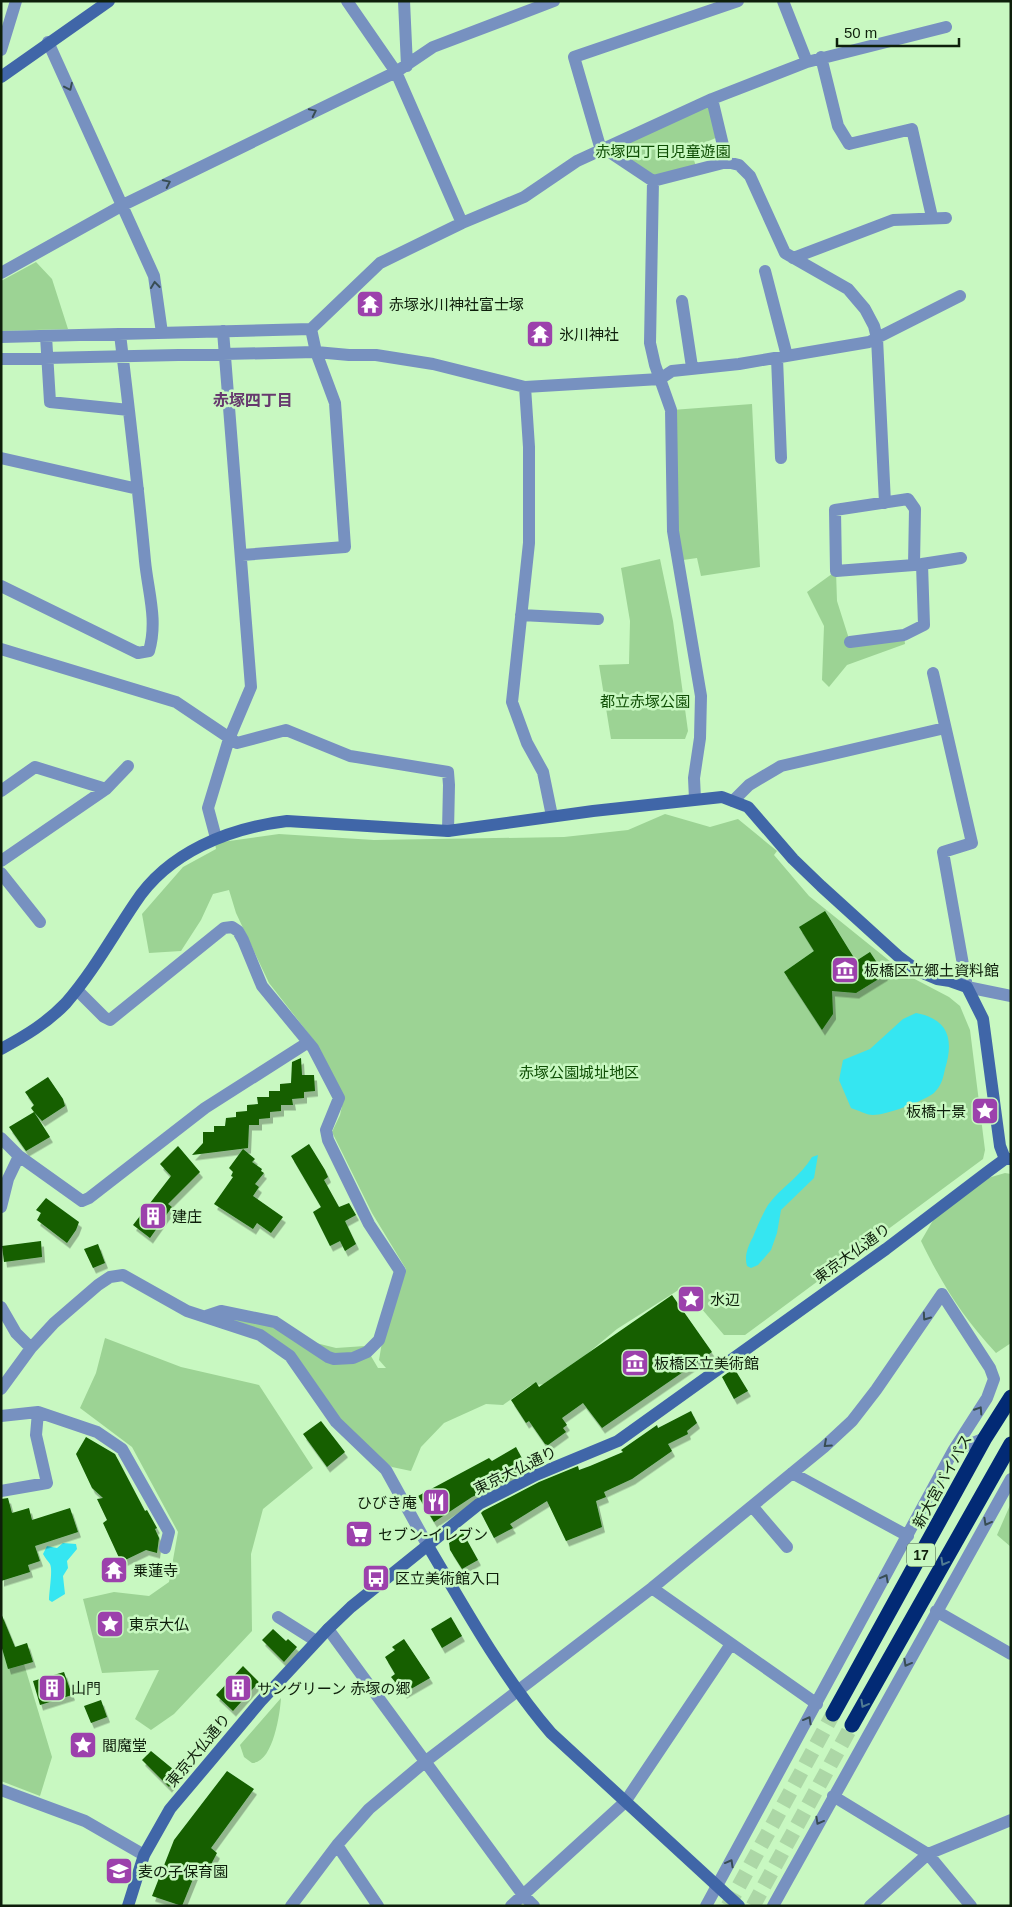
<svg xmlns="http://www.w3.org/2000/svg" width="1012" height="1907" viewBox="0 0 1012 1907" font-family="Arial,'Noto Sans JP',sans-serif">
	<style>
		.green { fill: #9cd394 }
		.water { fill: #35e6f1 }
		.building { fill: #135e06; filter: url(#shadow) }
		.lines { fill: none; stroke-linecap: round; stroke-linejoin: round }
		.highway-tunnel { stroke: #acd7a6; stroke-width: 15; stroke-dasharray: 15 8; stroke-linecap: butt }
		.street { stroke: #7791c0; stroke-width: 12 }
		.secondary { stroke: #4066a8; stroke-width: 12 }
		.highway { stroke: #022a75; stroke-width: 15 }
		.oneway { stroke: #384d53 }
		.oneway2 { stroke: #517c93 }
		.labels { text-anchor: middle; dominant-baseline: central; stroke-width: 5; stroke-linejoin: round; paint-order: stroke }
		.shield { fill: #c8f8c1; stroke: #466042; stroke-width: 1 }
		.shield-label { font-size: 14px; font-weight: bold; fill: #0e1f0b }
		.park-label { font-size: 15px; fill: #0e4e04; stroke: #c8f8c1 }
		.poi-label { font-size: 15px; fill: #0e1f0b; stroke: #c8f8c1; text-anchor: start }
		.street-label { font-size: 15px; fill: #0e1f0b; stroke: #c8f8c1 }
		.neighbourhood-label { font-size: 16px; font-weight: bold; fill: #66396e; stroke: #c8f8c1 }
	</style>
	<defs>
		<filter id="shadow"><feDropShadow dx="3" dy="5.5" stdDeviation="0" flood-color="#0004"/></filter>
	</defs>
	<rect width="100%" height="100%" fill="#c8f8c1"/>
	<path class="green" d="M710,103l8,34 -28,12 6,17 -41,11 -42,-28z
		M36,262l16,17 16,50 -67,2v-50z
		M752,404l8,163 -59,9 -4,-18 -14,2 -5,-27 -6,-123z
		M660,559l13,62 15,110 -3,8h-74l-12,-74 30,-1 1,-43 -9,-53z
		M836,571l1,30 13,41 54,-7 1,9 -58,21 -18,22 -7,-7 2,-54 -17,-34z
		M665,814l45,13 28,-8 39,32 -3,4 35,41 98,79 42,22 11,9 10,24 15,120 -2,9 -238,176h-21l-35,-41 -9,-5 -63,40 -66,55 -20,1 -28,20 -17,-1 -42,19 -23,24 -10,24 -19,-4 -59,-41 -44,-72 -59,-26 6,-15 80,30 20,5 29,-2 13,22h8l-7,-8 3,-18 24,-73 -34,-56 -40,-81 8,-17 2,-9 -30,-68 -43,-55 -33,-70 -7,-23 -16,4 -12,26 -20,31 -32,2 -7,-39 41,-47 33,-18 -1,-6 64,-9 95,6 190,-3 64,-7z
		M1005,1173l6,1v169l-15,10c-34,-37 -53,-67 -75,-112l18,-31 49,-32z
		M105,1338l76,29 78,18 54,83 -50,41 -12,45 1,77 -78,83 -23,16 -16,-11 24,-49 -57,3 -19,-74 31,-7 35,4 20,-14 9,-50 -46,-85 -52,-39 16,-35z
		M1011,1503v44l-14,-12z
		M3,1650l21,14 28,93 -12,39 -39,-15z
		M281,1698c-1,16 -8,65 -29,65l-8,-6 -4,-12z"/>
	<path class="water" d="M916,1013c33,6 38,27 29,56 -2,10 -4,17 -11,24 -10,8 -48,22 -61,22 -7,0 -15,-5 -22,-7l-12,-28 4,-20 27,-11 33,-30z
		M818,1155l-4,23 -33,32 -4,23 -6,17 -13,15 -7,3 -4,-2c-3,-10 1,-20 6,-29 4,-10 9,-22 15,-32 13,-18 33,-29 44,-48z
		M63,1543l13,1 1,5 -10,12 1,7 -5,8 2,18 -13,8 -3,-2c0,-9 4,-30 1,-36 -2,-3 -5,-6 -7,-10l4,-8 10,2z"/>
	<path class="building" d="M825,911l31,50 14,-9 15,23 -29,18 -24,-2 1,23 -11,16 -38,-58 30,-21 -15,-24z
		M301,1058l1,17h12l1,16 -11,1v6l-12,1 1,6h-12v6l-11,1v6l-11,1v6h-10l-1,23 -56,7 11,-12v-11h11v-6h11l1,-8 10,-1v-5l11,-1v-6l11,-1 -1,-7h12v-6h11v-7l11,-1 1,-21z
		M48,1077l15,22 2,7 -23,15 -8,-9 16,25 -24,14 -17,-24 25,-15 -3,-4 3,-3 -9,-13z
		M309,1144l16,26 3,7 -4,3 15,27 10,-4 7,12 -11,6 11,23 -11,7 -5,-10 -10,5 -17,-34 8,-5 -30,-51z
		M178,1146l22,26 -32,32 4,3 -22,31 -17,-13 38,-49 -11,-12z
		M243,1149l12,10 -3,3 10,7 -1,2 3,2 -9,11 4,3 -6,9 30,21 -12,16 -14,-10 -4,6 -39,-25 19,-27 -2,-1 2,-4 -4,-4z
		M46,1198l33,24 -3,8 -9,13 -30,-23 4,-7 -5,-3z
		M41,1241l1,16 -38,5 -2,-16z
		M98,1244l7,19 -12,5 -9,-19z
		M672,1295l40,57 -110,76 -19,-25 -21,15 5,7 -4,3 3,4 -18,13 -3,-1 -16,-23 -3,2 -15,-23 25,-18 3,5z
		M734,1368l14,23 -14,8 -12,-22z
		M691,1411l6,12 -10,8 1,3 -20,10 4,7 -40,28 -28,13 2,5 -10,4 6,26 -36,14 -19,-40 -37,23 3,4 -19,10 -13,-25 2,-2 56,-29 39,-16 1,4 11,-4 33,-14 -2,-2 36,-25 1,3z
		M321,1421l24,31 -18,15 -24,-33z
		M86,1437l29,17 30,57 2,-1 10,18 -2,1 4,9 -2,15 -11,-3 -25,12 -18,-39 4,-3 -10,-21 6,-1 -11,-10 -16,-34z
		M516,1447l12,23 -56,27 -38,25 -16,-26 71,-38 3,3z
		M8,1498l4,15 17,-5 3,12 38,-12 8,24 -43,14 5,15 -12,4 2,7 -29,9v-82z
		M463,1533l15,27 -16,9 -12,-19 -1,-7z
		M1,1613l14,34 12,-4 6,19 -25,7 -7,-24z
		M451,1617l11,19 -20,12 -11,-19z
		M273,1629l13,12 2,-2 9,8 -13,15 -22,-22z
		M404,1639l26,39 -26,15 -13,-16 4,-3 -10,-17 10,-7 -3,-3z
		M243,1666l16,16 -26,29 -17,-16z
		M64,1672l8,23 -32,10 -7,-24z
		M101,1700l6,17 -16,6 -7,-17z
		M151,1751l28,23 -10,13 -27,-27z
		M227,1771l27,18 -43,59 6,5 -11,21 -9,-5 -15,37 -30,-10 22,-56z"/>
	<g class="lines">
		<path class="highway-tunnel" d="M728,1906l105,-192
			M753,1906l99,-181"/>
		<path class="street" d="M347,1l49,71 66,151
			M404,1l3,65
			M783,1l24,61
			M48,42l106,234 8,57
			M1,50l15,-49
			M821,57l17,69 11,18 63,-15 20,88
			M712,99l15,63
			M605,149l48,32 -3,162 5,22 16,45 2,121 28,165 -1,42 -6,40 1,21
			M601,150l-27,-93 164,-56
			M653,181l74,-19 12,3 11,11 35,77 63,36 17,20 9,17 3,12 8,165
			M793,258l100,-38 53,-2
			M765,271l22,85
			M1,273l122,-68 273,-133 37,-25 121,-46
			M682,301l10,66
			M46,336l4,66 79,8
			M1,337l310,-8 69,-66 82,-40 62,-26 53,-36 135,-62 95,-37 139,-35
			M777,358l4,100
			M1,359l315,-7 33,3h27l57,9 92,23 135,-8 12,-8 67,-7 130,-22 91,-46
			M525,387l4,60v96l-17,159 15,41 16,29 9,44
			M1,458l137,31
			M242,555l103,-8 -10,-144 -19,-51 -5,-23
			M922,564l39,-6
			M1,586l137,67 11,-2c9,-31 -1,-59 -4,-90 -7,-76 -16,-151 -25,-227
			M521,615l77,4
			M850,642l54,-7 20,-10 -2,-61 -8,1 -78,6 -1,-61 73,-11 7,10 -1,56
			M1,649l175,53 61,41 49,-13 64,26 98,16 1,13 -1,46
			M933,673l39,170 -29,9 24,135 44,9
			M1,791l34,-24 71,22
			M733,801l16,-16 32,-19 164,-38
			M216,838l-8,-30 21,-69 22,-52 -28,-356
			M1,861l105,-72 22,-23
			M1,873l39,49
			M77,990l27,27 6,3 114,-92 8,-1 6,4 5,9 19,46 51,62 26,50 -13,32 2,10 41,84 31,47 -21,69 -12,12 -14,6 -19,1 -6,-2 -53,-35 -54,-11 -15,5
			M1,1138l18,18 63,45 7,-3 116,-90 102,-65
			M1,1207l7,-28 11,-23
			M1,1307l15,26 15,15
			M1,1389l30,-41 23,-25 44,-38 12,-8 13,-2 64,36 73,24 30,21 46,66 50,48 42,76
			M1,1416l37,-4 59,20 25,17 47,83 -4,16
			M792,1473l116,63
			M1,1491l46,-8 -11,-48 2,-23
			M752,1506l35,41
			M652,1588l165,116
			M936,1611l75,43
			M278,1617l38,24
			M328,1629l195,266 11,11
			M1,1790l84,31 59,34
			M833,1796l95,58 43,52
			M337,1845l41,61
			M291,1906l46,-61 32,-36 57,-48 226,-173 172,-141 28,-26 24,-31 66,-96 48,74 4,11 -7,19 -34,53
			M511,1906l114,-104 106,-158
			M706,1906l247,-455 32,-13
			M773,1906l238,-427
			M870,1906l58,-52 83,-34"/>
		<path class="secondary" d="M1,77l108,-76
			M1,1049c24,-13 46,-26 65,-46 27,-31 46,-66 69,-100 33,-51 94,-75 152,-82l161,10 145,-20 129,-14 26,10 45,52 28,27 77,70 20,15 19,8 13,2 17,6 16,32 17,127 5,13
			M428,1546c38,64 74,130 123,187l188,173
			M128,1906l16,-51 26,-46 91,-108 67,-72 23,-22 128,-103 57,-29 82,-34 268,-192 104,-79 15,-11h6"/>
		<path class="highway" d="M833,1714l152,-276 26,-41
			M852,1725l159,-281"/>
	</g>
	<defs><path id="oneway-chevron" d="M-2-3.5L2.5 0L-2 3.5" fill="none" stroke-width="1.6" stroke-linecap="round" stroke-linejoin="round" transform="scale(1.25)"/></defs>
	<g class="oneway">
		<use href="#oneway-chevron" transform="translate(69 87) rotate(65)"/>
		<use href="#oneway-chevron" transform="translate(313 112) rotate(-26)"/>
		<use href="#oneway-chevron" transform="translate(167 183) rotate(-26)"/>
		<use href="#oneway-chevron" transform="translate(155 285) rotate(-97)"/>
		<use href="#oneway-chevron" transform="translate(926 1317) rotate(125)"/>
		<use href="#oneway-chevron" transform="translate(979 1410) rotate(-57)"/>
		<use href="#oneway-chevron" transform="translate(827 1444) rotate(138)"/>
		<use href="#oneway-chevron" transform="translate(987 1522) rotate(119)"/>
		<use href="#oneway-chevron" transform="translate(885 1578) rotate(-62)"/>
		<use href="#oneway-chevron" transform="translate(907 1663) rotate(119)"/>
		<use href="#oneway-chevron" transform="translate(808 1720) rotate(-61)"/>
		<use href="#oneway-chevron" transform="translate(819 1821) rotate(119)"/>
		<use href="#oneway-chevron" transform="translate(730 1863) rotate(-61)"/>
	</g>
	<g class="oneway2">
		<use href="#oneway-chevron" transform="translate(944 1562) rotate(119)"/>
		<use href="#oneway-chevron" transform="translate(864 1704) rotate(119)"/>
	</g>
	<defs>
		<g id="temple-square" transform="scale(1.4375)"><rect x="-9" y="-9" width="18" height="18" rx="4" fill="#9c41ac" stroke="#c8f8c1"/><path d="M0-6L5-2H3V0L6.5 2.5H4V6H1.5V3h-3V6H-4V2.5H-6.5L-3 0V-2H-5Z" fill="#fff"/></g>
		<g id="museum-square" transform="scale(1.4375)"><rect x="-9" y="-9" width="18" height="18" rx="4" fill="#9c41ac" stroke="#c8f8c1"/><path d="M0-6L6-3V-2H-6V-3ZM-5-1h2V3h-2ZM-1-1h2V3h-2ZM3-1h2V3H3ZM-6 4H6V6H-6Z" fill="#fff"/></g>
		<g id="sight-square" transform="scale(1.4375)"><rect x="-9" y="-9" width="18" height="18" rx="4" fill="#9c41ac" stroke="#c8f8c1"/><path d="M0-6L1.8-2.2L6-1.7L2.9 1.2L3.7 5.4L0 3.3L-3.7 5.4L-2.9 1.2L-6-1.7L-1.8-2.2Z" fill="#fff"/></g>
		<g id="building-square" transform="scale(1.4375)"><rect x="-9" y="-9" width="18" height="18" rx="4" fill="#9c41ac" stroke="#c8f8c1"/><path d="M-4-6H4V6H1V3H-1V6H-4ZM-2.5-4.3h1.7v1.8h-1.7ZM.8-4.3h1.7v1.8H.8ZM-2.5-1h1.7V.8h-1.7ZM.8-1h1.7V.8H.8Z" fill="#fff"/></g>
		<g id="restaurant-square" transform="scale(1.4375)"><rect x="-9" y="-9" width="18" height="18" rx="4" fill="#9c41ac" stroke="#c8f8c1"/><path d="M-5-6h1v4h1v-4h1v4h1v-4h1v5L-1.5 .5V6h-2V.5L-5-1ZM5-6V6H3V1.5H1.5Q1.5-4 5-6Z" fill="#fff"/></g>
		<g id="supermarket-square" transform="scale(1.4375)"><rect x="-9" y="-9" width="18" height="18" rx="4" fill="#9c41ac" stroke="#c8f8c1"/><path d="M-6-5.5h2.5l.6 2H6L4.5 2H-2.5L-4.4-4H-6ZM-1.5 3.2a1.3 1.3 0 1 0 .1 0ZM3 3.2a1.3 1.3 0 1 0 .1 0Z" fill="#fff"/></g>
		<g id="bus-square" transform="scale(1.4375)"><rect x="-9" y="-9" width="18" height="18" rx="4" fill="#9c41ac" stroke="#c8f8c1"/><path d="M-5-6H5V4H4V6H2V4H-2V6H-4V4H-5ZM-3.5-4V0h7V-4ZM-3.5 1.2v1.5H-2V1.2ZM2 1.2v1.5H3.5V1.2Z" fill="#fff"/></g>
		<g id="school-square" transform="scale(1.4375)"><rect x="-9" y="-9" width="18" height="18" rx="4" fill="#9c41ac" stroke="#c8f8c1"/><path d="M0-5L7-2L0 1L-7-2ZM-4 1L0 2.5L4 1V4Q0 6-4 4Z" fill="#fff"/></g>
	</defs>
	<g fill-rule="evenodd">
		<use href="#temple-square" x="370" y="304"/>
		<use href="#temple-square" x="540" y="334"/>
		<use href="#museum-square" x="845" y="970"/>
		<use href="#sight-square" x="985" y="1111"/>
		<use href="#building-square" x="153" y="1216"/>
		<use href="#sight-square" x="691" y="1299"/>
		<use href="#museum-square" x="635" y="1363"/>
		<use href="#restaurant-square" x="436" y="1502"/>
		<use href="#supermarket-square" x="359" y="1534"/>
		<use href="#temple-square" x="114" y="1570"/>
		<use href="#bus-square" x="376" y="1578"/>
		<use href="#sight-square" x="110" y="1624"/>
		<use href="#building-square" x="52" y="1688"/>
		<use href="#building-square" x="238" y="1688"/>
		<use href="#sight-square" x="83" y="1745"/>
		<use href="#school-square" x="119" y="1871"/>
	</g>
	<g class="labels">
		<rect class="shield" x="907" y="1543.5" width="28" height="23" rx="4"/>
		<g class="shield-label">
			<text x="921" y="1555">17</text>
		</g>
		<g class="park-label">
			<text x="663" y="151">赤塚四丁目児童遊園</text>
			<text x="645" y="701">都立赤塚公園</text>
			<text x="579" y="1072">赤塚公園城址地区</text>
		</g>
		<g class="poi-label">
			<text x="389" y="304">赤塚氷川神社富士塚</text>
			<text x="559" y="334">氷川神社</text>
			<text x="864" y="970">板橋区立郷土資料館</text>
			<text x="966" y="1111" text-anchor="end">板橋十景</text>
			<text x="172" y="1216">建庄</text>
			<text x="710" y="1299">水辺</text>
			<text x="654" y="1363">板橋区立美術館</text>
			<text x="417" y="1502" text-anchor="end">ひびき庵</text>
			<text x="378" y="1534">セブン-イレブン</text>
			<text x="133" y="1570">乗蓮寺</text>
			<text x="395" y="1578">区立美術館入口</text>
			<text x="129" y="1624">東京大仏</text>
			<text x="71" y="1688">山門</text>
			<text x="257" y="1688">サングリーン 赤塚の郷</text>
			<text x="102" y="1745">閻魔堂</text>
			<text x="138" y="1871">麦の子保育園</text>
		</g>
		<g class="street-label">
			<text transform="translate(852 1253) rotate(-36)">東京大仏通り</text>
			<text transform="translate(515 1470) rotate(-26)">東京大仏通り</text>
			<text transform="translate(942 1481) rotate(-61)">新大宮バイパス</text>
			<text transform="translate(198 1750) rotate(-50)">東京大仏通り</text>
		</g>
		<g class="neighbourhood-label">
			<text x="253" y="400">赤塚四丁目</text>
		</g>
	</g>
	<rect width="1012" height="1907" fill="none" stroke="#0e1f0b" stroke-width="5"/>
	<path d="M837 38v8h122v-8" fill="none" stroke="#0e1f0b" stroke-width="2.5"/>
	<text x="844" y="38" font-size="15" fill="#0e1f0b" stroke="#c8f8c1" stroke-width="4" paint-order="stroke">50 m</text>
</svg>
